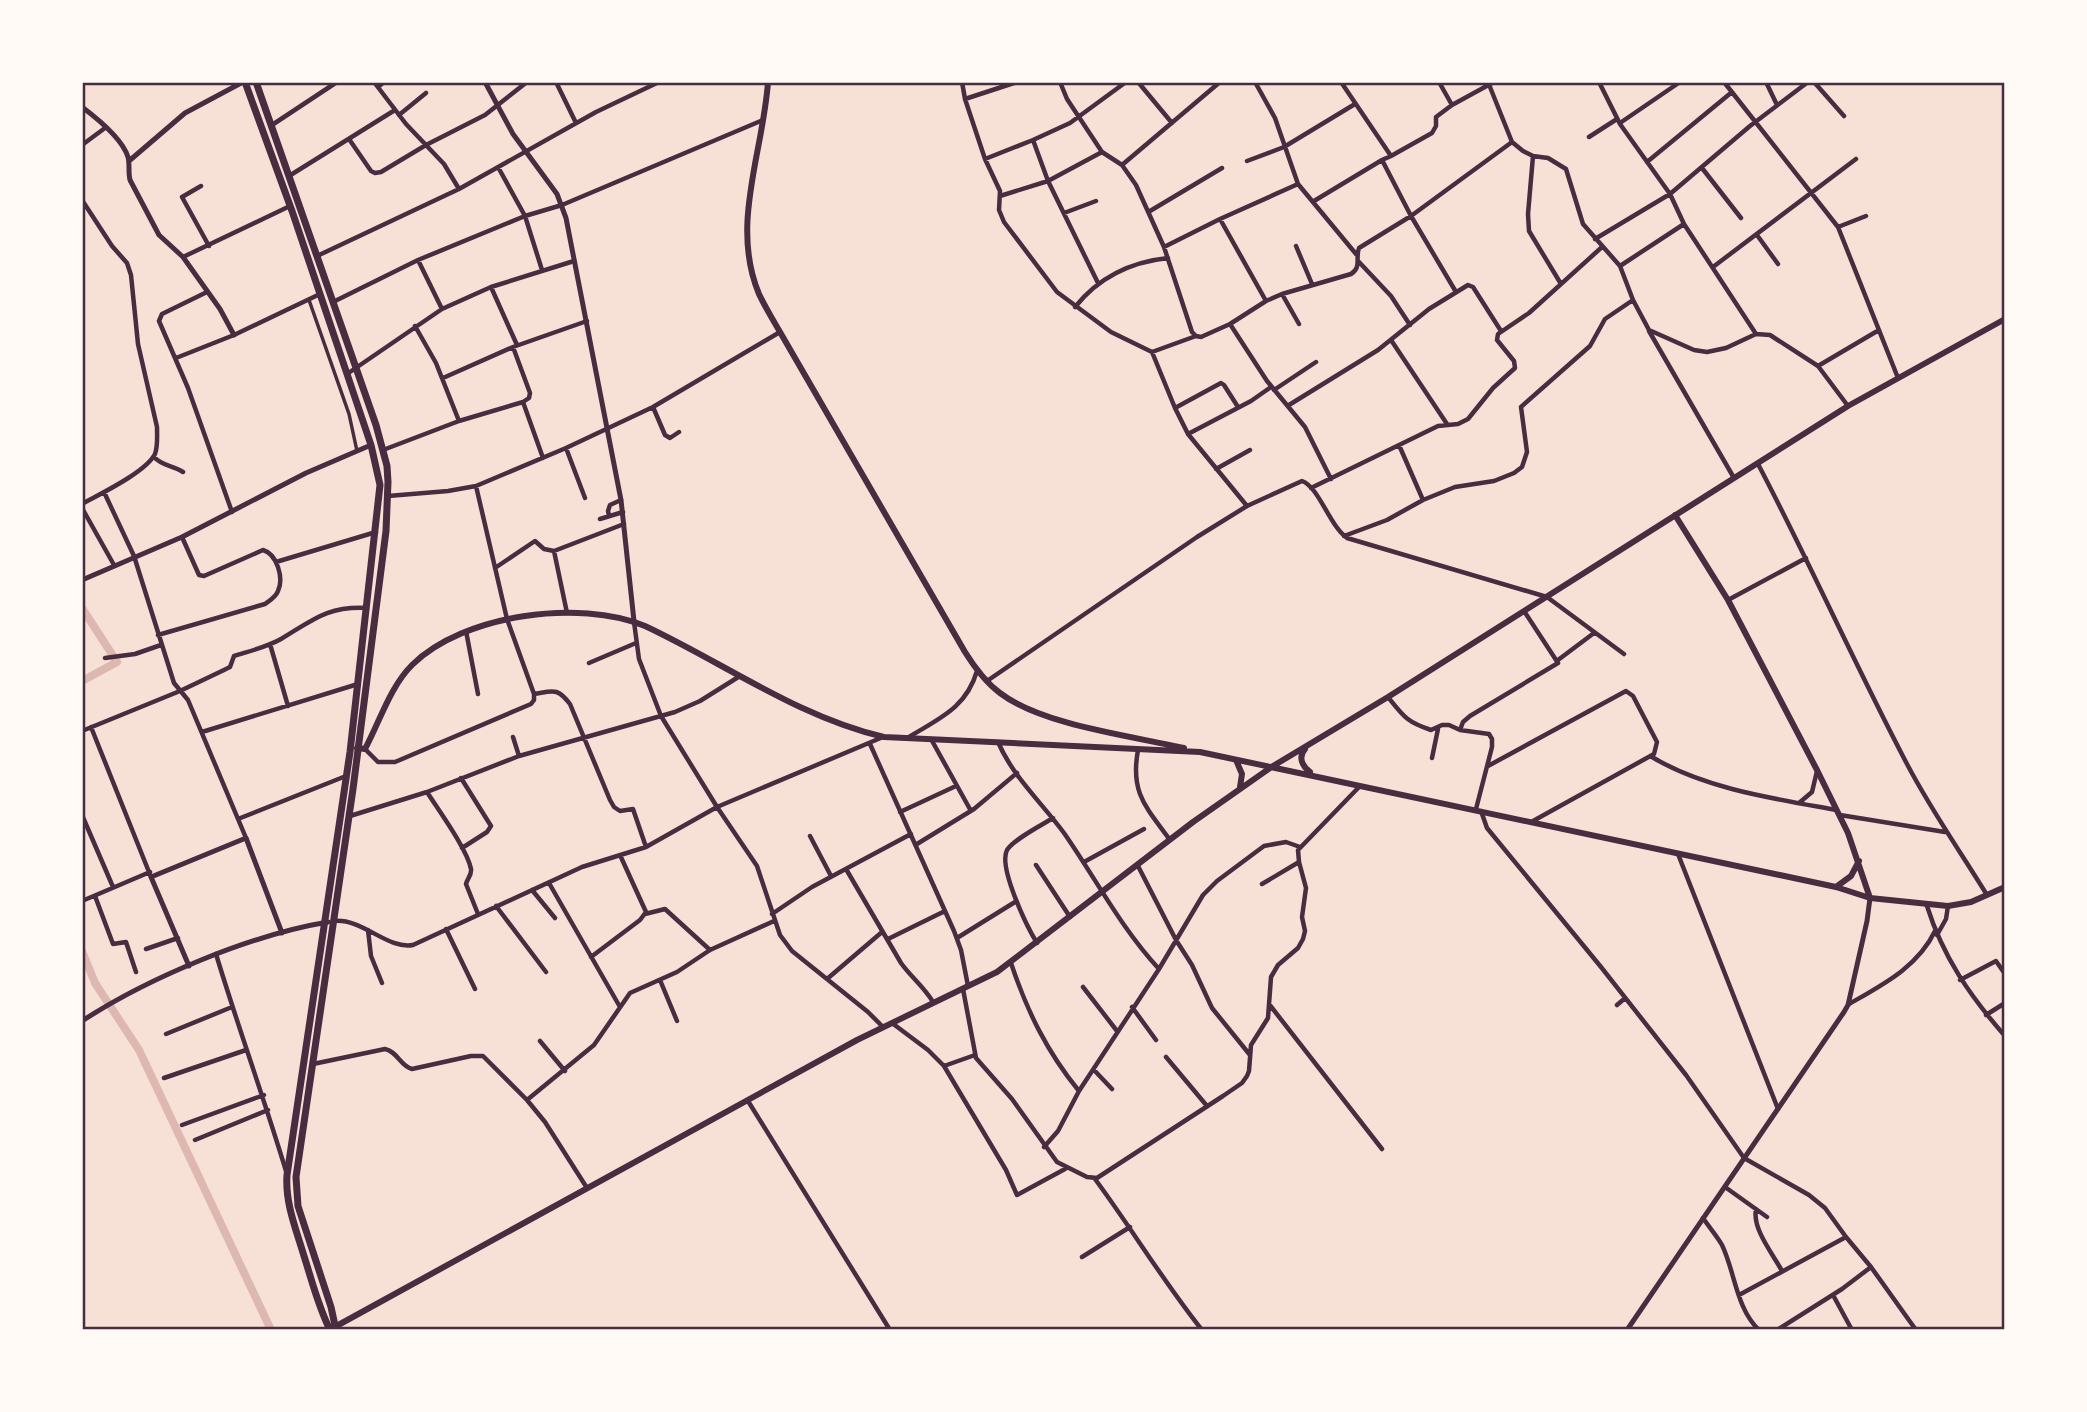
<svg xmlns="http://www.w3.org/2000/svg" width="2087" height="1412" viewBox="0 0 2087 1412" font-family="'Archivo Narrow',sans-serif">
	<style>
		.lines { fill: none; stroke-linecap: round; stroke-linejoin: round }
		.canal { stroke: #dcb8b0; stroke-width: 8 }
		.pedestrian { stroke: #4a2c40; stroke-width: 3.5 }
		.minor { stroke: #4a2c40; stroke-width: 4.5 }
		.tertiary { stroke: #4a2c40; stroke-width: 5 }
		.secondary { stroke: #4a2c40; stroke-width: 6 }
		.primary { stroke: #4a2c40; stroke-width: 7 }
		.neatline { fill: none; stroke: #4a2c40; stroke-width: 2.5 }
	</style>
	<rect width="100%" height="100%" fill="#f7e1d7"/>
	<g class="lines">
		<path class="canal" d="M82,608l35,54 -35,19
			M82,951l13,32 44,67 132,280"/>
		<path class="pedestrian" d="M309,300l40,114 8,37"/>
		<path class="minor" d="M374,82l32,42 38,40 15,25
			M556,82l20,41
			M962,82l3,17 20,60 15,32 -1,19 5,12 53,70 54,40 41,20 23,56 13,26 59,72
			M1060,82l7,17 35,53 20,13 14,20 28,62 28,85 4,4 5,1 29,-13
			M1138,82l34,41
			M1255,82l20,36 23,66 58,70
			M1341,82l50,74 -9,4
			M1439,82l13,23
			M1488,82l24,60 11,9 10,5 15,2 18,11 17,55 37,42 13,34 16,30 45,20 13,2 19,-4 30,-14 14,1 48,31 30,40
			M1599,82l21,42 50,70 14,30 72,110
			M1724,82l114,145 60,151
			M1766,82l11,23
			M1814,82l30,34
			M378,87l6,-5
			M965,99l52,-17
			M399,115l27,-22
			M1620,123l60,-41
			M272,125l65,-43
			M1589,137l28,-18
			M349,139l22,32 4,2 6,-1 45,-27 59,-30 42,-33
			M82,145l23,-17
			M1391,156l41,-23 4,-7v-9l16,-12 42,-23
			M1533,156l-5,58 1,17 32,53
			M985,159l48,-19
			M1247,161l37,-14 71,-43
			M1647,162l85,-70
			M1122,165l98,-83
			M498,167l27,49 17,54
			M1702,168l39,50
			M289,176l106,-66
			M201,186l-19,11 27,49
			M1000,196l48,-15 54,-29
			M82,200l30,46 15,17 4,12 7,69 19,83c0,9 1,19 -2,27 -9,18 -55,40 -73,50
			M1314,201l68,-41 29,56 101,-74
			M1150,211l72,-43
			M1064,213l32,-12
			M1220,219l46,82
			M1838,227l28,-11
			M1757,235l21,29
			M1595,239l75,-45 80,-68 58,-44
			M1296,246l16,38
			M1164,247l56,-28 78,-35
			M317,256l142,-67 137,-77 63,-30
			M183,257l107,-51
			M418,260l24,49
			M1359,262l32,34 19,29
			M1620,266l64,-42
			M1713,267l143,-108
			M1098,283l-50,-102 -15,-41 37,-17 56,-41
			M491,287l26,58
			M207,292l-45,22 -3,7 29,67 44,124
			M1282,294l17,30
			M333,302l85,-42 107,-44 37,-11 201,-85
			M1075,307c24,-30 55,-45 93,-49
			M415,326l21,37 23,58
			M1649,331l85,147
			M1391,340l56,84
			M513,347l17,46 -1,5 -6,4 20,56
			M1152,352l44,-16
			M176,358l58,-23 86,-41
			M1818,366l61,-36
			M347,374l95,-65 49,-22 83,-26
			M443,378l70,-31 74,-26
			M1274,390l42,-28
			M1289,405l89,-55 51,-41 39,-24 5,2 28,44
			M653,407l12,28 5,3 9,-6
			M1175,408l46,-25 3,2 14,22
			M1188,434l63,-33 20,-14
			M1399,445l24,55
			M566,448l19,50
			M383,450l76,-29 64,-19
			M154,457c8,9 18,8 29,15
			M1758,464c52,99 97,201 149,300 24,46 53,87 80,131
			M1216,469l34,-19
			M1331,479l-26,-52 -38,-46 -37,-57 36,-23 16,-7 69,-20c11,-7 4,-16 8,-26l52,-32 45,76
			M476,486l31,133 27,75c19,-3 23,-7 36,10l40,96 4,7 6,4 13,-2 13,38
			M1311,488l127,-62 20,-2 10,-5 25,-31 22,-20 -1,-7 -17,-21 1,-6 31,-21 73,-66
			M104,492l30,64 40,127 14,17 58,138
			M388,496l60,-5 28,-5 90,-38 87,-41 127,-75
			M82,508l32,57
			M609,516l-1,-5 2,-6 11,-5
			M600,519l23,-7
			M1344,536l43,-16 36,-20 32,-13 39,-6 20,-8 8,-6 5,-15 -6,-45 69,-61 15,-27 28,-19
			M554,551l13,62
			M276,562l100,-30
			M495,568l40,-27 9,8 10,2 70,-27
			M1728,600l78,-42
			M634,622l5,37 22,57 56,91 40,59 23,69 12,16 76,61 15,15
			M466,631l12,63
			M158,635l107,-31c4,-3 11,-7 13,-13 6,-13 -1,-37 -15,-41l-59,26 -5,-1 -17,-38
			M270,644l18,62
			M105,658l30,-4 26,-9
			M1558,660l36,-27
			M589,663l47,-20
			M987,681l210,-144 50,-31 55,-25c17,6 27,44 45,57l200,59 77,57
			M1388,697c16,20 19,25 43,33l11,-5h7l11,5 29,4 3,5v8l-16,62
			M91,727l60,150
			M1460,730l3,-8 7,-6 88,-53 -34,-52
			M82,731l98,-40 44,-21 6,-3 4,-11c16,-5 33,-9 47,-17 32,-19 46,-33 86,-31
			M202,732l156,-48
			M513,737l6,19
			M909,737c31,-19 57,-29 68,-66
			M931,739l40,72
			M998,742c15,35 44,61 66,91 32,46 57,95 95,136
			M870,744l84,187 7,19 7,36
			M365,749l13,13h17l136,-58 3,-4v-6
			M1138,750c-8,43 8,57 32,90
			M1652,757c53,32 124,42 185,53
			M1432,758l6,-29
			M1488,766l138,-75 7,5 24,46 -3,12 -121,67
			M461,778l30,48 -4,6 -25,16
			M427,792c12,19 40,57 44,77 1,6 -4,10 -5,15l12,30
			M1799,803l13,-11 5,-21
			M1481,811l6,17 114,139 85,108 58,83 65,37 16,13 21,29 25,30 45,63
			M900,812l56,-26
			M82,815l31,72
			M1840,815l105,17
			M350,816l77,-24 92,-36 156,-44 25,-11 40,-25
			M238,819l108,-43
			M810,836l21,40
			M917,844l57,-35 43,-36
			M1678,854l100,255
			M1084,862l60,-33
			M1036,865l34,52
			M1138,866l38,74 16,25 20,43 38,47
			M846,869l55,94c10,14 23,24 32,39
			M549,883l71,124
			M1262,884l37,-22
			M532,890l23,28
			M95,896l18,48 13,-2 10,30
			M82,901l68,-29
			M496,906l50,66
			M1927,906c16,51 43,90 78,130
			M645,914l20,-5 45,41
			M772,914l40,-27 99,-53
			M334,921c28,-3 54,29 79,24l169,-78 64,-20 71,-40 166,-70
			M446,929l29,60
			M368,930l3,26 11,27
			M1937,935l9,-16 2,-13
			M957,938l58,-36
			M888,939l57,-28
			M1037,943c-10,-16 -39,-76 -30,-93 7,-11 35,-25 46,-32
			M146,949l32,-11
			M216,954c22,73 48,144 70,217
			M591,957l49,-37 6,-8 -26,-57
			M1011,963c16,48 36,89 68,128
			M827,979l55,-47
			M660,980l17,41
			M1960,980l36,-19 9,13
			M1083,987l34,44
			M963,989l13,69 36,41 45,63 30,15 10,1 126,-82 19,-13 5,-7 2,-5 2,-26 17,-27 3,-41 7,-12 20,-17 5,-9 2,-8 -3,-14 4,-29 -7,-26 -1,-12 62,-64
			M1269,1004l113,145
			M1849,1004c33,-19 69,-37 86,-73
			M1617,1005l7,-6
			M1132,1007l24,33
			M1986,1015l19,-12
			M892,1023l36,27 16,16 62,104 11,25 48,-26
			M166,1034l66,-27
			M540,1041l25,30
			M1166,1057l41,49
			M313,1064l72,-15c13,3 15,17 27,20l59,-13h12l44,44 18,22 42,66
			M944,1066l31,-11
			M1094,1070l18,19
			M164,1078l82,-28
			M527,1100l67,-55 36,-52 47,-21 33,-22 64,-29
			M748,1101l142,229
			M182,1125l82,-30
			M195,1140l73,-30
			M1044,1147l14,-16 21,-40 80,-122 44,-74 14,-14 47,-35 22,-4 14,5
			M1095,1179c37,50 68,102 107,151
			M1725,1187l42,30
			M1756,1209c-4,20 17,45 26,62
			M1703,1218c6,9 14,18 19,27 13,27 14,63 37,85
			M1082,1257l48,-30
			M1739,1295l107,-58
			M1833,1295l19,35
			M1777,1330l65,-41 29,-22"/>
		<path class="tertiary" d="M485,82l28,52 44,60 9,24 55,282 13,121
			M82,107c16,12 40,31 46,50 2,8 0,15 2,23l29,55 24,22 37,52 14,26
			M129,161l56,-48 58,-31
			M82,580l100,-43 124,-64 65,-28
			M189,966l-38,-89 95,-39 36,95
			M82,1021c66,-43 168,-86 246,-99
			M1627,1330l217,-318 4,-7 19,-84 3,-23"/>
		<path class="secondary" d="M768,82c-5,71 -38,143 -9,212 6,13 14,26 21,38l185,320c10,16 20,30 35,41 42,32 131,43 184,55
			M1675,515l53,85 89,170 31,63 22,65
			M357,748l8,1c15,-28 25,-62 47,-84 52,-51 167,-66 233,-39 79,37 153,91 239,111l316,15 636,135 34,11 78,8 23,-4 34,-15
			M1305,749c-7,8 -3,17 5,23
			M1236,760l6,14 -2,13
			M1836,887l15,-11 8,-15
			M331,1329l526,-289 140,-68 196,-150 80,-56 115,-69 460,-291 157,-87"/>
		<path class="primary" d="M245,82l47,129 79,234 9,40 -30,267 -63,423c-2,28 9,54 17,81 8,25 14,50 26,74
			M256,82l120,343 11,41 1,16 -2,49 -33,258 -57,388 2,29 33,101 5,23"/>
	</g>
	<rect width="2087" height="1412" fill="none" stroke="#fffaf5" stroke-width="168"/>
	<rect x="84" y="84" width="1919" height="1244" class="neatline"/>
</svg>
